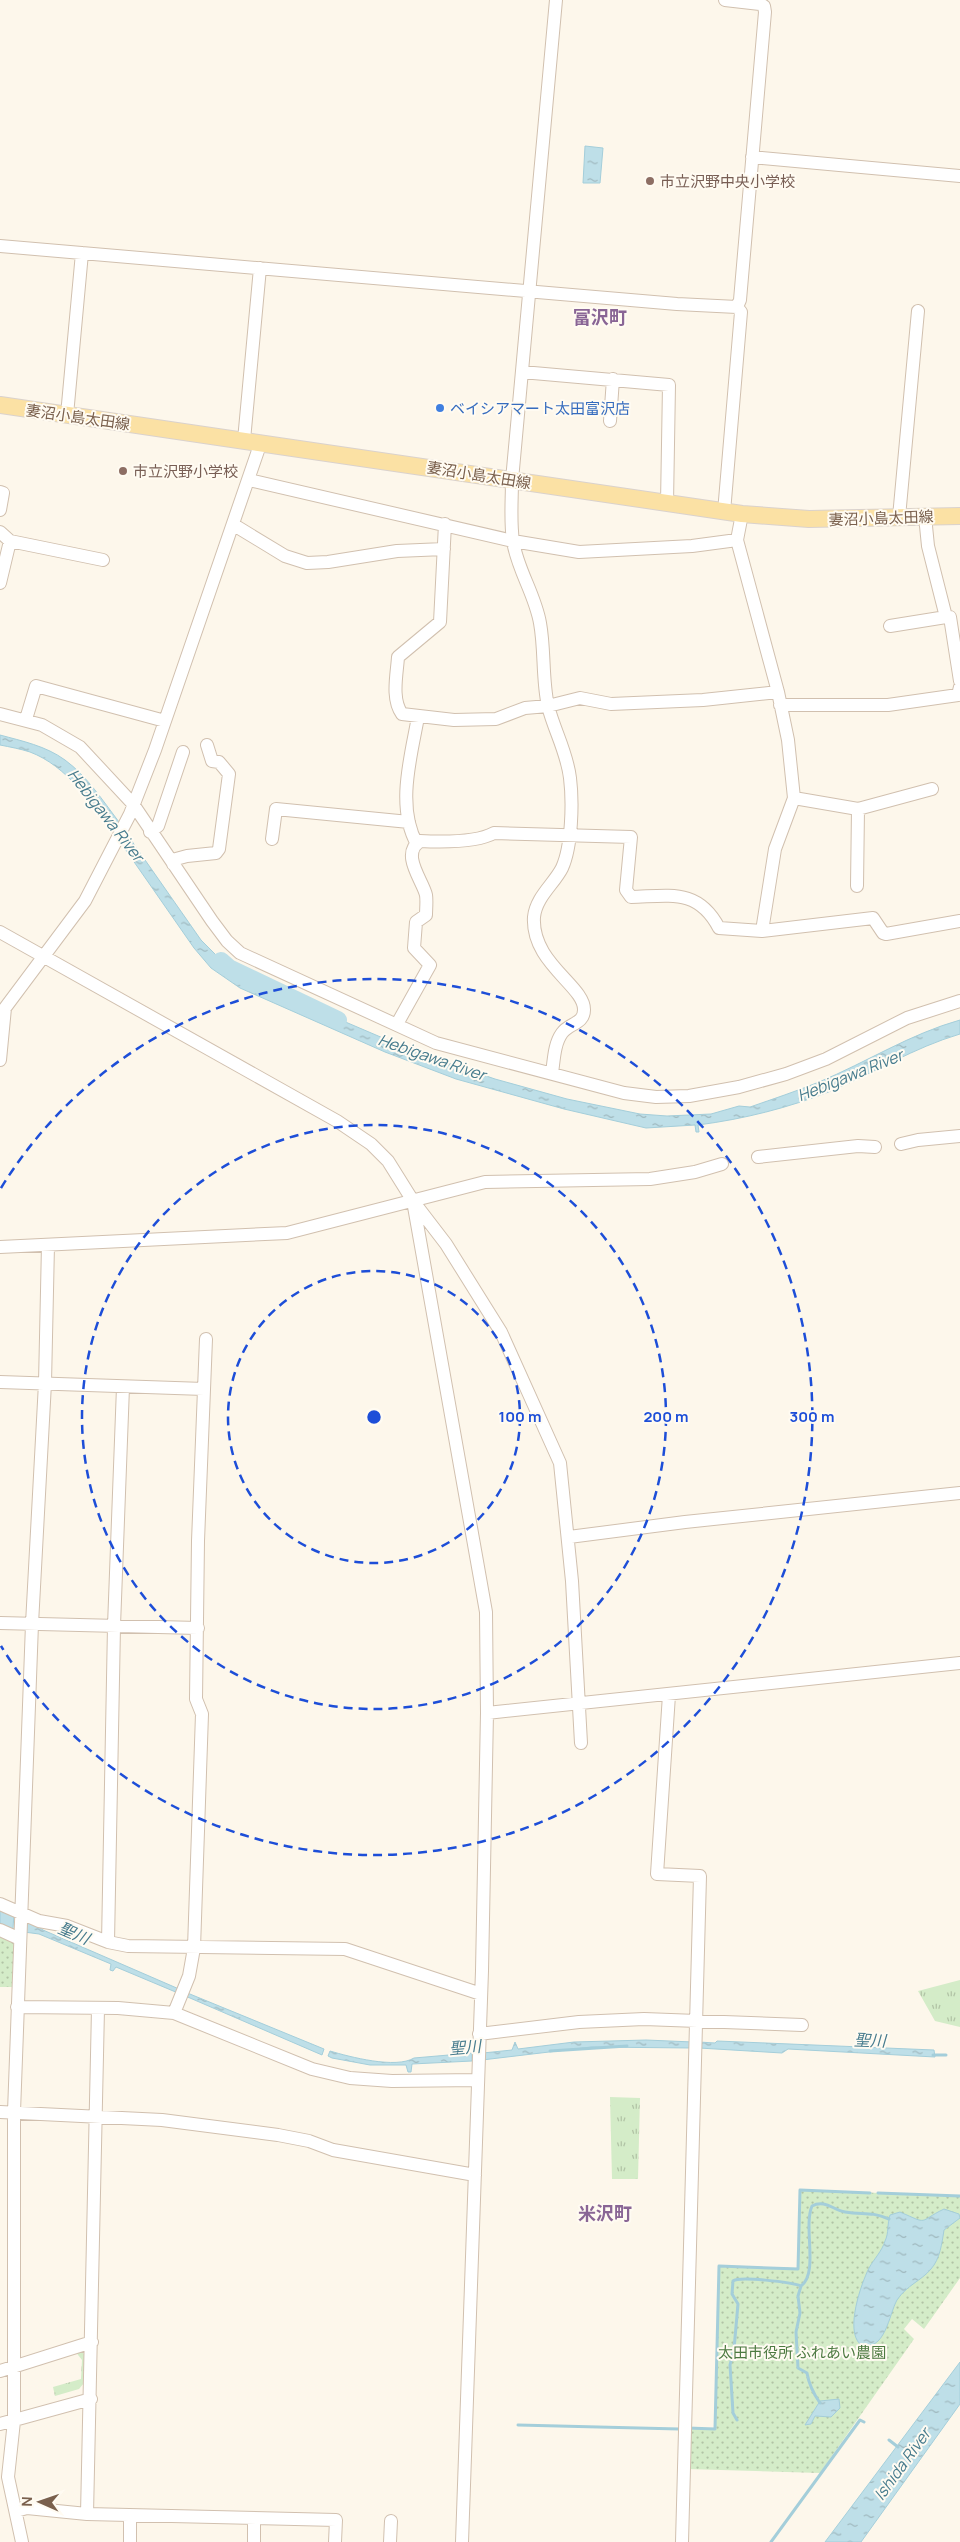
<svg xmlns="http://www.w3.org/2000/svg" width="960" height="2542" viewBox="0 0 960 2542" font-family="Manrope,'Noto Sans JP',sans-serif">
	<style>
		.grass { fill: url(#grass-tufts) }
		.park { fill: url(#park-dots) }
		.water { fill: url(#water-ripples); stroke: #a4ceda }
		.lines { fill: none; stroke-linecap: round; stroke-linejoin: round }
		.stream { stroke: #a4ceda; stroke-width: 3 }
		.river { stroke: #bedfe8; stroke-width: 18 }
		.minor-casing { stroke: #d1c0af; stroke-width: 14 }
		.major-casing { stroke: #dad2cd; stroke-width: 18 }
		.minor { stroke: #fff; stroke-width: 12 }
		.major { stroke: #fbe1a4; stroke-width: 16 }
		.ring { fill: none; stroke: #1d4ed8; stroke-width: 2.5; stroke-dasharray: 9 6 }
		.education-dot { fill: #8d6e63; stroke: #fffbf2; stroke-width: 2 }
		.shop-dot { fill: #3f7fe0; stroke: #fffbf2; stroke-width: 2 }
		.labels { text-anchor: middle; dominant-baseline: central; stroke-width: 4; stroke-linejoin: round; paint-order: stroke }
		.education-label { font-size: 15px; fill: #785e54; stroke: #fffbf2; text-anchor: start }
		.shop-label { font-size: 15px; fill: #366cbe; stroke: #fffbf2; text-anchor: start }
		.street-label { font-size: 15px; fill: #7a604d; stroke: #fffbf2 }
		.park-label { font-size: 15px; fill: #4d7a41; stroke: #fffbf2 }
		.water-label { font-size: 16px; font-style: italic; fill: #467b8d; stroke: #fffbf2 }
		.quarter-label { font-size: 18px; font-weight: bold; fill: #896595; stroke: #fffbf2 }
		.centre { fill: #1d4ed8; stroke: #fffbf2; stroke-width: 2.5 }
		.ring-label { font-size: 15px; text-anchor: middle; font-weight: bold; fill: #1d4ed8; stroke: #fffbf2; stroke-width: 4; stroke-linejoin: round; paint-order: stroke }
	</style>
	<defs>
		<pattern id="grass-tufts" width="24" height="20" patternUnits="userSpaceOnUse" patternTransform="scale(1.25)"><rect width="24" height="20" fill="#d4ecc8"/><path d="M3 7l-1-3M5 7V3M7 7l1-3M15 17l-1-3M17 17v-4M19 17l1-3" fill="none" stroke="#b1c3a5"/></pattern>
		<pattern id="park-dots" width="8" height="8" patternUnits="userSpaceOnUse" patternTransform="scale(1.25)"><rect width="8" height="8" fill="#d4ecc8"/><path d="M2 2h.1M6 6h.1" fill="none" stroke="#b1c3a5" stroke-width="1.8" stroke-linecap="round"/></pattern>
		<pattern id="water-ripples" width="26" height="14" patternUnits="userSpaceOnUse" patternTransform="scale(1.25)"><rect width="26" height="14" fill="#bedfe8"/><path d="M2 4q2-2 4 0t4 0M15 11q2-2 4 0t4 0" fill="none" stroke="#9fb8be"/></pattern>
	</defs>
	<rect width="100%" height="100%" fill="#fdf7eb"/>
	<path class="grass" d="M960,1980v47l-25,-6 -17,-30z
		M610,2097l30,1 -2,81h-26z
		M79,2348l5,6v29l-5,6 -24,7 -2,-9 28,-8 1,-19 -7,-9z"/>
	<path class="park" d="M0,1934l15,7 -2,46h-13z
		M800,2190l160,6v82l-36,51 -12,-10 -8,10 10,10 -94,134 -134,-4 1,-41 28,1 4,-163 79,2z"/>
	<path class="water" d="M585,146l18,2 -3,35h-17z
		M0,735c22,6 46,11 65,25 22,16 38,41 54,62l-5,11c-23,-30 -47,-67 -84,-81 -9,-3 -20,-5 -30,-7z
		M129,837l72,103 26,26 53,28 131,56 84,29 72,20 73,15 27,2 44,-2 28,-8 11,1c23,-8 47,-16 69,-25 48,-20 91,-48 141,-62v14c-47,14 -84,38 -129,57 -43,17 -87,28 -133,34l1,7h-3l-1,-7 -49,3 -82,-19 -108,-30 -71,-27 -145,-64 -29,-20 -17,-20 -71,-102z
		M0,1907l14,6 -1,16 -13,-6z
		M25,1917l18,13 136,59 -1,4 -62,-26 -3,4 -3,-1 1,-6 -72,-30 -15,-2z
		M185,1992l139,57 -2,6 -139,-60z
		M646,2040l47,2 -1,6 -101,-1 -109,13 1,-7 29,-3 3,-8 3,7 56,-7z
		M717,2041l217,9 1,7 -147,-8 -6,4 -83,-5v-6l16,1z
		M330,2051c20,6 66,18 84,7l58,-5v8l-60,3 -1,8h-3l-2,-7h-36l-38,-7 -4,-2z
		M944,2209l15,5 1,4 -16,12c-2,13 -4,29 -13,39 -10,12 -24,16 -34,31 -8,14 -12,54 -37,44 -15,-14 1,-60 9,-76 5,-9 13,-17 16,-27 4,-8 2,-17 5,-26l10,-3c30,13 17,10 44,-3z
		M960,2362v42l-99,138h-36z
		M839,2399l1,9 -9,9 -16,-1 -4,8 -6,1 15,-24z"/>
	<g class="lines">
		<path class="stream" d="M550,2051l77,-5
			M933,2055h13
			M878,2193l82,3
			M801,2286l-3,10 2,17 -4,19 2,36 9,5c2,12 6,20 13,30
			M737,2420l-4,-7 -3,-48 4,-16 4,-45 -6,-10 1,-13c6,-5 58,1 68,5 18,-13 2,-59 11,-80 13,-7 21,4 33,6 19,3 25,-1 44,7
			M518,2425l161,4
			M688,2428l27,1 4,-163 79,3 2,-79 70,3
			M889,2440l9,7
			M771,2542l89,-122 4,2"/>
		<path class="river" d="M221,961l8,7 109,52"/>
		<g class="minor-casing">
			<path id="minor" d="M752,157l208,19
				M0,246l677,58 60,3 3,-7 25,-288 -1,-6 -4,-2 -35,-4
				M522,372l147,13 -2,118
				M67,415l15,-162
				M610,421l3,-42
				M244,440l16,-172
				M249,480l264,61 66,11 113,-6 45,-6
				M0,492l3,1 -3,17
				M724,512l17,-200 -4,-5
				M742,514l-5,26 41,152 10,48 6,58 -19,51 -13,82
				M925,516l3,30 18,71h4l10,64
				M899,517l19,-206
				M445,524l-5,98 -42,35c-1,17 -7,42 4,57l52,6 42,-1 29,-11 23,-2 32,-8 31,6 92,-4 75,-8
				M234,525l51,31 22,7 21,-1 69,-11 47,-2
				M0,532l10,9 93,19
				M0,583l10,-42
				M890,626l56,-9
				M780,705h108l70,-10 2,-8
				M0,714l42,11 38,22 53,57 79,117 15,20 13,12 196,90 188,50 32,4 33,-1 50,-9 47,-13 40,-15 81,-41 53,-17
				M26,719l10,-33 129,35
				M794,798l64,11 74,-20
				M150,832l8,-6 25,-74
				M272,839l4,-30 133,13
				M417,844c-21,-37 -6,-88 1,-127
				M173,864l3,-5 11,-3 29,-3 3,-4 10,-75 -10,-12 -7,-1 -5,-16
				M857,886l1,-77
				M0,932l337,189 34,23 17,17 25,40 33,43 55,88 59,131 12,118 9,162
				M397,1024l33,-59 -16,-17 2,-26 10,-7c0,-6 1,-14 0,-20 -3,-14 -26,-41 -6,-54 21,1 56,2 74,-8l137,4 -5,53 5,7c39,-1 67,-9 88,31l43,3 111,-13 10,15 3,1 74,-13
				M0,1060l5,-52 80,-107 45,-87 25,-64 106,-308
				M552,1073c2,-13 2,-29 10,-40 7,-10 22,-9 22,-23 1,-24 -53,-47 -50,-93 2,-20 20,-33 28,-49 10,-22 11,-66 8,-90 -3,-26 -16,-48 -22,-72 -6,-27 -3,-56 -8,-83 -5,-29 -23,-54 -27,-82 -3,-20 -1,-41 -1,-61l44,-480
				M901,1144l17,-4 42,-4
				M758,1157l100,-11 17,1
				M413,1201l73,411 1,101 -5,258 -20,571
				M0,1247l287,-14 198,-51 165,-3 45,-7 27,-8
				M0,1382l204,7
				M569,1537l116,-15 275,-29
				M0,1623l198,5
				M669,1695l-12,179 43,2 -18,666
				M487,1713l473,-50
				M0,1904l39,17 28,5 41,16 20,4 217,3 136,45
				M0,1930l20,9
				M108,1942l6,-316 9,-239
				M17,2007l101,1 56,5 138,56 38,9 42,3 85,-1
				M174,2013l15,-37 5,-28 8,-234 -6,-15 2,-158 8,-202
				M479,2034l100,-12 65,-3 158,6
				M0,2112l162,8 116,15 31,6 24,9 142,25
				M0,2371l92,-29
				M0,2424l91,-25
				M16,2511l11,-3 60,6 249,6 -1,22
				M87,2514l11,-505
				M22,2542l-14,-65 6,-56v-309l18,-488 13,-241 3,-138
				M130,2542v-27
				M254,2542v-23
				M390,2542l1,-21"/>
		</g>
		<g class="major-casing">
			<path id="major" d="M0,405l742,109 67,5 151,-3"/>
		</g>
		<use href="#minor" class="minor"/>
		<use href="#major" class="major"/>
	</g>
	<g class="ring">
		<circle cx="374" cy="1417" r="146"/>
		<circle cx="374" cy="1417" r="292"/>
		<path d="M1 1188A438 438 0 1 1 1 1646"/>
	</g>
	<g class="education-dot">
		<circle cx="650" cy="181" r="5"/>
		<circle cx="123" cy="471" r="5"/>
	</g>
	<circle class="shop-dot" cx="440" cy="408" r="5"/>
	<g class="labels">
		<g class="education-label">
			<text x="660" y="181">市立沢野中央小学校</text>
			<text x="133" y="471">市立沢野小学校</text>
		</g>
		<g class="shop-label">
			<text x="450" y="408">ベイシアマート太田富沢店</text>
		</g>
		<g class="street-label">
			<text transform="translate(78 417) rotate(8)">妻沼小島太田線</text>
			<text transform="translate(479 475) rotate(9)">妻沼小島太田線</text>
			<text transform="translate(881 518) rotate(-2)">妻沼小島太田線</text>
		</g>
		<g class="park-label">
			<text x="802" y="2352">太田市役所 ふれあい農園</text>
		</g>
		<g class="water-label">
			<text transform="translate(106 815) rotate(52)">Hebigawa River</text>
			<text transform="translate(432 1057) rotate(19)">Hebigawa River</text>
			<text transform="translate(850 1075) rotate(-22)">Hebigawa River</text>
			<text transform="translate(74 1933) rotate(23)">聖川</text>
			<text transform="translate(870 2040) rotate(2)">聖川</text>
			<text transform="translate(465 2047) rotate(-5)">聖川</text>
			<text transform="translate(902 2464) rotate(-54)">Ishida River</text>
		</g>
		<g class="quarter-label">
			<text x="600" y="317">富沢町</text>
			<text x="605" y="2213">米沢町</text>
		</g>
	</g>
	<circle cx="374" cy="1417" r="8" class="centre"/>
	<g class="ring-label">
		<text x="520" y="1422">100 m</text>
		<text x="666" y="1422">200 m</text>
		<text x="812" y="1422">300 m</text>
	</g>
	<g transform="translate(40 2502) rotate(272)" stroke="#fffbf2" stroke-width="4" paint-order="stroke">
	<path d="M0-4L9 19L0 12L-9 19Z" fill="#7a604d"/>
	<text y="-8" font-size="14" font-weight="bold" text-anchor="middle" fill="#7a604d">N</text>
	</g>
</svg>
